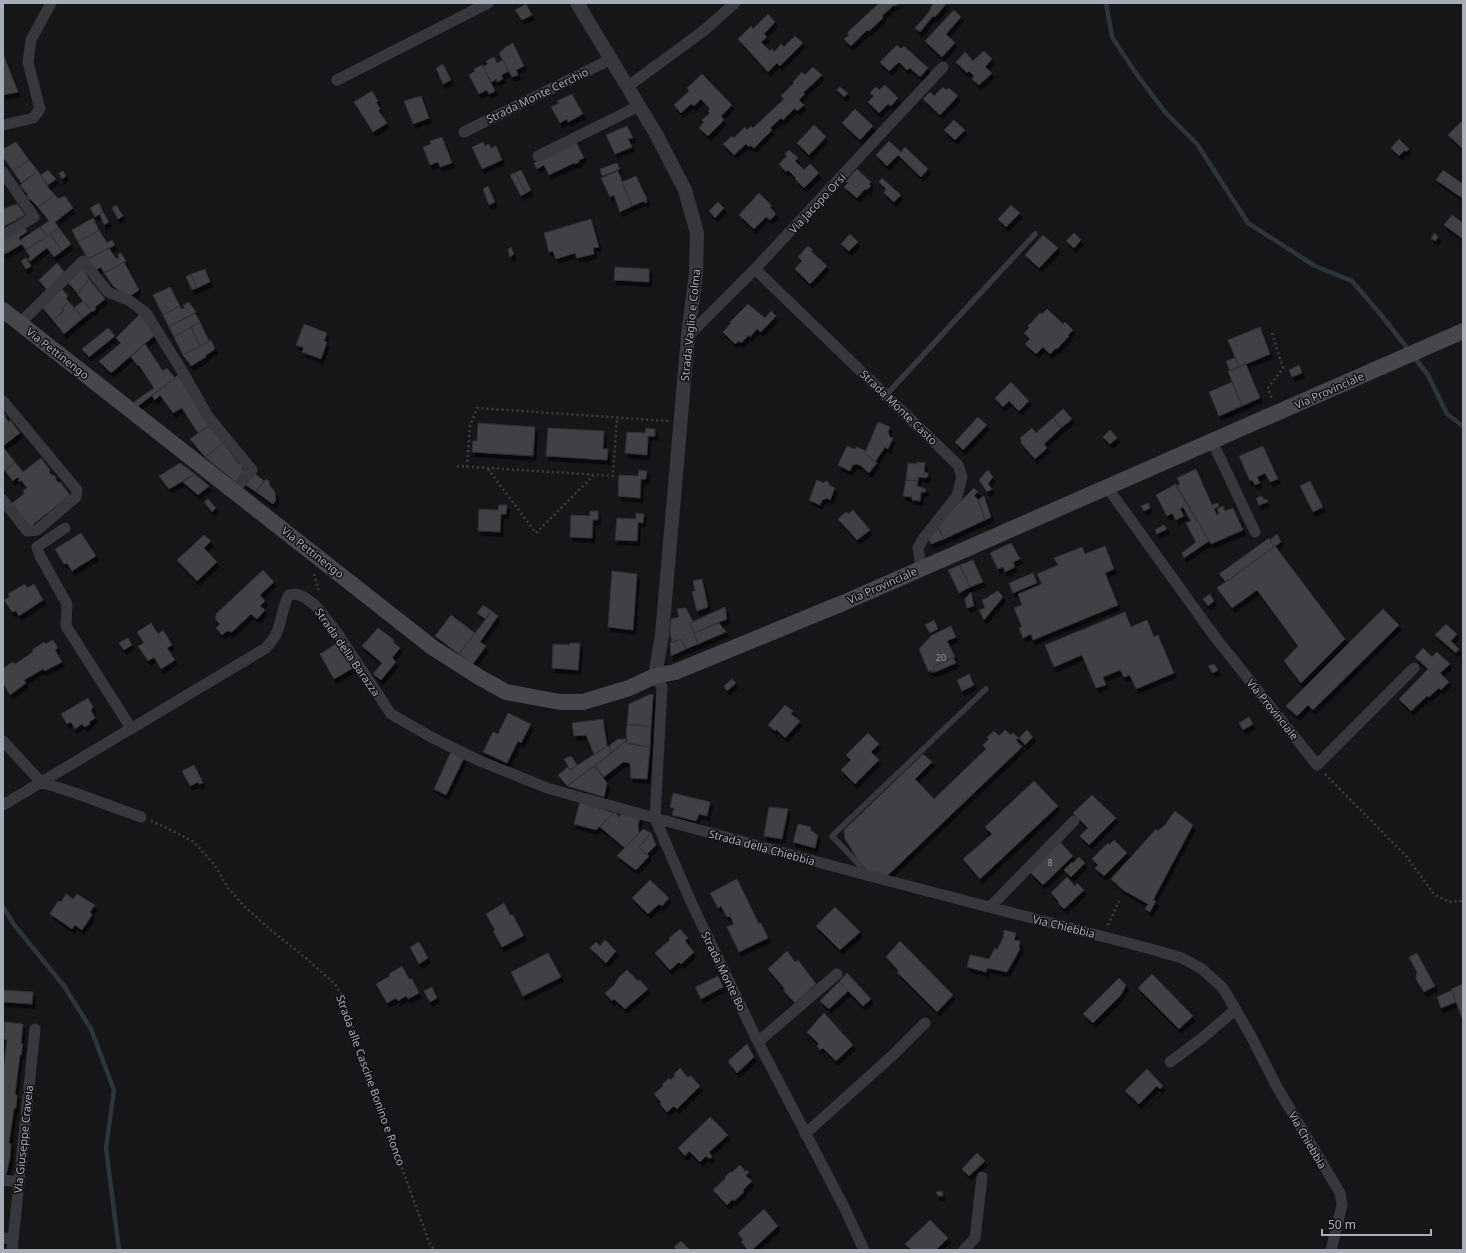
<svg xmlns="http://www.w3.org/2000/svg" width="1466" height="1253" viewBox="0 0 1466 1253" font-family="'Noto Sans',sans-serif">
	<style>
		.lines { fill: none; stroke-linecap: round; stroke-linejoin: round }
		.stream { stroke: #2c353c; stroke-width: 4.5 }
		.building { fill: #404145; stroke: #303034; filter: url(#shadow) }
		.path { stroke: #3d3f44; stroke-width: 2.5; stroke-dasharray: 2 3; stroke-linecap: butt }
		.service { stroke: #37383d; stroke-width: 5.5 }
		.minor { stroke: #37383d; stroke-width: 11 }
		.tertiary { stroke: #37383d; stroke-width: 14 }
		.secondary { stroke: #45474d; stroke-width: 16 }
		.labels { text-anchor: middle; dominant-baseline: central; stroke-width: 3; stroke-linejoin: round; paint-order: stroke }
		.number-label { font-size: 9px; fill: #8e929b }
		.street-label { font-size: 11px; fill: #a8adb8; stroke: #111113 }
	</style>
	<defs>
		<filter id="shadow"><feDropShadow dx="2.5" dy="4.5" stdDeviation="0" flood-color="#0009"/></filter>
	</defs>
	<rect width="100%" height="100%" fill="#161618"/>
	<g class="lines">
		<path class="stream" d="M1106,3l6,34 23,35 30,40 32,32 51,79 67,43 37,15 30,35 46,59 19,39 16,12
			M3,907l12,19 49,60 27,43 23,61 -8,58 13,102"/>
	</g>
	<path class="building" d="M879,3h20l-4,3 -1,-1 -12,11 1,2 -14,13 -2,-1 -16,16 -7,-7 5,-4 -2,-2z
		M933,3h14l-12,14 -2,-1 -13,16 -5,-4 14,-16z
		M526,4l6,11 -10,5 -7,-10z
		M954,10l7,7 -15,17 9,9 -13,14 -17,-16z
		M768,14l7,8 -11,12 3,3 -6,5 9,9 2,-2 2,3 7,-8 3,3 11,-11 8,7 -23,23 -3,-3 -9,9 -30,-33 13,-13 2,3z
		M513,43l11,23 -8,4 2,5 -6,2 -13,-24 5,-4v-1z
		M897,45l4,4 3,-3 24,22 -8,9 -10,-9 -3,2 -8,-8 -10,9 -9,-9z
		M984,51l8,8 -7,8 7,6 -13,12 -7,-6 2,-3 -5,-5 -2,2 -11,-11 9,-10 8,9z
		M3,53l15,39 -15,3z
		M494,57l3,6 6,-3 6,11 -8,4 2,4 -6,3v-3l-6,3 -8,-15 5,-3 -2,-3z
		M443,64l8,16 -8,4 -7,-16z
		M482,65l13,26 -6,3 -2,-4 -8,4 -10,-19 6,-4 -1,-2z
		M813,67l9,8 -19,18 2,1 -6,6 5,5 -7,6 -2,-3 -12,12 -2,-2 -11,10 2,2 -18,18 -4,-3 -1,2 -3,-3 -12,11 -11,-11 9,-8 2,2 11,-11 2,3 4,-4 2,2 31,-29 -3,-3 13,-13 -1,-1 9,-10 3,3z
		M702,74l30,31 -11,11 3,4 -16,16 -9,-8 5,-6 -2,-2 8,-7 -2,-2 2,-2 -9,-10 -7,7 -3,-2 -10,9 -7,-8 15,-14 -2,-3z
		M885,85l13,13 -7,8 -3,-2 -9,9 -11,-11 6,-6 -4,-3 6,-6 3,3z
		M840,87l8,6 -4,4 -7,-7z
		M943,87l3,3 3,-2 9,8 -18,19 -17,-16 7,-7 4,4z
		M372,91l6,10 -2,1 4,7 -2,1 9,13 -14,9 -19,-30z
		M572,94l11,20 -15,8 -1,-3 -7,4 -9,-16 8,-4 -2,-2z
		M421,96l8,22 -16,6 -9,-23z
		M855,109l18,17 -13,14 -18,-17z
		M954,120l11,10 -10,10 -11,-10z
		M1463,120v29l-15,-14z
		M814,125l12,12 -17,18 -12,-12z
		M627,126l6,12 -5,1 4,8 -17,7 -9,-19z
		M442,137l10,26 -12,4 -2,-5 -8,3 -7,-18 8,-3 -1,-3z
		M1399,139l10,10 -3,3 -1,-2 -6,6 -8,-8z
		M889,141l12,11 4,-5 23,22 -7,8 -23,-22 -11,11 -11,-11z
		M16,142l13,18 -16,11 -10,-14v-8z
		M483,142l2,4 4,-2 2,4 5,-2 6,14 -20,9 -10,-22z
		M576,142l8,16 -5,2v2l-4,2 -1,-1 -25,12 -5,-10 -7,4 -3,-6z
		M789,150l9,8 -3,3 9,9 6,-6 9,9 -15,15 -9,-9 1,-1 -8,-8 -2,2 -7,-8 8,-8 -2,-2z
		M29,160l9,11 -17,12 -8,-12z
		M617,163l3,6 -18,7 -2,-7z
		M857,169l14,13 -2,2 2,2 -5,4 -1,-1 -8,9 -13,-11 4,-4 -2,-2z
		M48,170l8,9 -8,6 -7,-10z
		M521,170l10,20 -5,3 -11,-20z
		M1443,170l20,14 -1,14 -26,-18z
		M38,171l12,19 5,5 -17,12 -8,-8h-2l-1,-6h-1l-6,-8z
		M63,171l3,5 -4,3 -3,-6z
		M618,171l14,35 -12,6 -6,-17 -4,2 -9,-19z
		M515,173l11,20 -5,3 -11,-21z
		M636,176l11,23 -1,1 1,2 -2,1 -1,-2 -12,5 -10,-24z
		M882,178l19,17 -7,7 -10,-9 2,-4 -7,-7z
		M488,186l7,16 -6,3 -6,-16z
		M759,193l13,13 -2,1 6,7 -6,6 -4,-3 -12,12 -15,-14z
		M55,195l3,4 7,-3 8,12 -18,14 4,6 -12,8 -7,-9 9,-6 -11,-14z
		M718,202l6,6 -9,10 -6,-7z
		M99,203l4,9 -8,5 -5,-9z
		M17,204l8,11 -22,12v-18z
		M116,205l7,11 -5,3 -6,-11z
		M1011,205l9,8 -14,14 -8,-8z
		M103,212l6,10 -5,3 -4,-10z
		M1452,215l11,8v16l-19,-14z
		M93,218l6,12 -21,12 -6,-12z
		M591,219l8,28 -6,1 1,6 -17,4 -2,-5 -19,6 -3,-8 -4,1 -5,-19z
		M24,226l3,6 -8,5 1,3 20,-13 7,9 -21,14 -4,-6 -17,10 -2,-2v-15z
		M59,228l12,16 -9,7 -12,-17z
		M99,230l8,13 5,-3 3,5 -27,14 -10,-17z
		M1074,233l7,7 -7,8 -8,-7z
		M1434,233l4,3 -2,5 -5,-2z
		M50,234l12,17 -8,6 -7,-9 -17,13 -2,-2 2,-2 -4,-7z
		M850,234l8,8 -9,9 -8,-7z
		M1043,235l15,13 -19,20 -14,-13z
		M808,246l5,4 -2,1 16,15 -17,18 -15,-15 7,-8 -4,-4z
		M511,247l3,7 -4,3 -2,-7z
		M109,248l7,11 3,-2 -1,-3 3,-1 5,8 -22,12 -3,-6 -6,3 -7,-11z
		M26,258l5,8 -5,3 -5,-8z
		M124,262l15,28 -10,7 -16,-11 -9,-13z
		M57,263l8,10 -17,18 -9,-11z
		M615,267l34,2v13l-35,-2z
		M82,268l7,11 -11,15 -11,-13z
		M205,269l5,13 -13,6 -6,-14z
		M191,274l6,14 -5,2 -6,-13z
		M89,279l16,20 -10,8 1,2 -3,3 -16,-18z
		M170,287l10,19 -17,9 -10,-20z
		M62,289l6,7 -2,2 3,4 -7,6 2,3 -11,9 -12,-14z
		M83,301l9,10 -9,7 -9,-10z
		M69,302l14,16 -19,16 -11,-14 11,-9 -2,-3z
		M189,302l7,10 -27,15 -6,-12 17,-9 1,3 4,-1 -2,-3z
		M748,304l17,14 6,-7 5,5 -15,16 -4,-3 -7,8 -1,-2 -8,8 -2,-2 -4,3 -12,-12 8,-9 -1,-1z
		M1047,309l15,14 1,1 2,-2 8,8 -5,5 1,1 -12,13 -1,-1 -6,6 -7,-7 -7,7 -11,-10 5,-5 -6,-6 5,-5 -1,-2 12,-13 2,1z
		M195,313l5,9 -26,15 -5,-10z
		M140,314l15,21 -44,38 -12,-12 22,-18 -5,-5z
		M200,322l9,19 -9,5 -9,-19z
		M304,324l23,9 -3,8 3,1 -6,17 -19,-7 2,-4 -8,-3z
		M191,327l9,19 -17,9 -9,-18z
		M1260,327l10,27 -31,13 -11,-27z
		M108,328l7,8 -26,21 -7,-8z
		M211,340l4,9 -10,7 1,1 -15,9 -8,-11z
		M145,344l18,27 4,-3 8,10 -37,28 -4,-4 20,-14 -15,-23 -1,1 -7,-9z
		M1235,358l4,9 -9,4 -4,-10z
		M1246,364l14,34 -18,8 -14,-35z
		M1299,365l3,8 -10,4 -3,-7z
		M178,375l31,51 -11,7 -16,-25 -9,5 -13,-18 -5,5 -3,-4z
		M1011,382l18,19 -10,10 -10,-10 -6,6 -8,-9z
		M1232,382l10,24 -23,10 -10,-24z
		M1063,409l9,10 -11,9 -8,-10z
		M4,413l2,3 -1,1 4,5 1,-2 10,13 -17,13v-32z
		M978,417l9,8 -24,25 -8,-8z
		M1053,418l8,10 -17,16 3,4 -12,11 -14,-16 1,-2 -2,-3 12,-10 4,5z
		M878,422l12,5 -2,5 2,5 3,1 -5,11 -3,-2 -10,15 -10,-9z
		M478,423l57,4 -2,29 -61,-4 1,-11h4z
		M209,426l14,17 -18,14 -15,-18z
		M548,428l56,3 -1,18h5l-1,11 -61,-4z
		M646,428l9,1v7h-7l-1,19 -22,-2 2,-21 18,1z
		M1110,430l7,8 -7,6 -7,-7z
		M223,443l16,21 1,-2 3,4 -1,1 4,6 -9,10 -32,-26z
		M847,446l7,3 3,-2 9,4 -1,2 12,10 -8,10 -9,-8 -4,-1 -3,1 -3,6 -12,-6z
		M1263,446l15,33 -8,3 -5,-9 -8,4 3,6 -5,2 -3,-5 -2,1 -11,-25z
		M3,447l12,15 -10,9 -2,-2z
		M41,458l9,12 -1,2 4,4 1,-1 2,3 -1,1 4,4 1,-1 10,13 -40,32 -19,-23 13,-10 -1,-3 4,-3 -6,-8 -2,2 -1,-2 2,-1 -2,-2 -5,4 -8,-10 10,-9 8,10z
		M917,462l8,1 -1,9 4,1v3l-2,2 -8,-1v4l-12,-1 2,-17 9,1z
		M180,463l15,11 -26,15 -10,-13z
		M1196,469l16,36 6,-2 1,3 -5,3 3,6 2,-1 -2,-5 6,-3 2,5 8,-3 10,22 -32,14 -35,-58 4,-2 -3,-6z
		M639,470l8,1 -1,8h-5l-1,19 -22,-2 1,-21 19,1z
		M988,470l5,7 -5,7 4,5 -5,3 -8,-12z
		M253,472l11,9 -8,11 -13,-9z
		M195,474l14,12 -11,9 -15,-13z
		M266,479l4,3 -1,2 6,8 1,8 -3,4 -17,-12z
		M817,480l7,3 1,-2h3l1,4 6,3 -5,12 -3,-2 -5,2 -2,5 -11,-5z
		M906,480l12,1 -1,5 9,3 -1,3h-4l-1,9 -8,-1v-3l-9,-1z
		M1310,481l13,26 -10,5 -13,-26z
		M1176,484l33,57 -25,17 -2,-5 14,-11 -10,-19 5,-2 -8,-14 -3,2 4,7 -8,4 -4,-7 -5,3 -11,-21z
		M974,488l4,4 -4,3 4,5 7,20 -41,19 -7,-14z
		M984,496l7,21 -6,3 -7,-20z
		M1262,496l2,4 2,-1 2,3 -9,3 -3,-7z
		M208,499l8,9 -4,4 -8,-10z
		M1148,503l2,5 -6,3 -3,-5z
		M499,505h8l-1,9h-5l-1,18 -22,-1 1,-22 19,1z
		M853,510l17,20 -13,10 -19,-21 8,-7 3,2z
		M590,511h8v9h-5l-1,18 -22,-1 1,-22 19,1z
		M636,513l8,1 -1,9 -5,-1 -1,19 -22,-1 2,-22 19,1z
		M937,525l7,14 -13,5 -4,-8z
		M1164,525l3,4 -10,5 -2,-4z
		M81,533l15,23 -24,15 -5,-8 -3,1 -9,-15z
		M1277,534l4,8 -7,5 -4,-7z
		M204,535l7,6 -7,7 13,14 -20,19 -20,-21z
		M1269,538l5,9 -48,35 -7,-8z
		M1011,543l9,16 -7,3 2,5 -10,5 -2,-5 -5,2 -8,-16z
		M1105,546l9,23 -9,4 13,32 -85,35 -2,-6 -8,4 -4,-10 3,-1 -8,-19 8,-3 -4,-11 24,-10 -5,-10 21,-9 -4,-7 28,-11 3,7z
		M1275,546l70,93 -44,44 -17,-22 14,-15 -41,-56 -25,18 -15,-20z
		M973,560l10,22 -13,5 -10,-22z
		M960,565l10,22 -11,6 -11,-23z
		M263,570l11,12 -14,13 5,6 -5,5 5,4 -8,9 -6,-5 -19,18 -5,-1 -5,4 -6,-7 4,-4 -4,-4v-6z
		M612,571l25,3 -4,56 -25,-3z
		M1033,573l4,10 -24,10 -4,-10z
		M702,579l6,28 -11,4 -5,-19 3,-1 -2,-10z
		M25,584l2,4 7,-4 9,16 -24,16 -3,-5 -4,1 -8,-12 6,-3 -2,-3z
		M998,591l5,6 -19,23 -5,-10 6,-2 -3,-8 7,-3v-1z
		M971,592l3,14 -7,2 -2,-9z
		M1210,594l4,7 -6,5 -5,-7z
		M483,605l9,6 -7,8 -8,-6z
		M725,607l2,12 -33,14 -4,-10z
		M686,608l7,14 -3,1 8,21 -12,5 -5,-10 -9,4 -2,-10 1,-14 8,-2 -2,-8z
		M1383,609l16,16 -86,85 -5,-5 -11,11 -11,-10z
		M492,611l6,5 -18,26 6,4 -13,18 -14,-10z
		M1125,612l6,15 16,-7 7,17 4,-2 16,38 -38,16 -6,-14 -6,2 -4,-7 -17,7 3,8 -10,3 -14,-33 -28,12 -9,-22z
		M451,615l24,18 -16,21 -24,-18z
		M934,620l4,9 -8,4 -5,-8z
		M151,623l7,11 5,-4 9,15 -5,3 8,12 -14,9 -7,-12 -6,4 -10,-15 6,-3 -7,-11z
		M719,623l7,9 -28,12 -4,-11z
		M1446,624l11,10 -6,7 8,8 -3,4 -21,-18z
		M951,626l5,11 -9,4 8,16 -22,10 2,4h-7l-9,-22 13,-14z
		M378,628l16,12 -1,2 7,6 -8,10 4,4 -15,18 -8,-6 9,-11 -20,-17z
		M128,638l4,7 -8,5 -5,-7z
		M681,639l5,10 -15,7 -1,-13z
		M53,640l5,8 -3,2 7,12 -17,9 -2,-2 -19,11 2,3 -16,12 -7,-12v-15l10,-6 2,2 18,-12 -1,-2 12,-8 1,2z
		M337,643l16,25 -19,11 -14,-25z
		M570,643h10l-2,27 -26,-2 1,-24 17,1z
		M1423,648l9,9 5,-5 13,12 -10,9 9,9 -8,8 -2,-2 -10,9 -2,-1 -16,15 -12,-12 29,-30 -13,-12z
		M953,657l3,6 -21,9h-5l5,-1 -2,-4z
		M1214,664l4,6 -5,3 -5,-7z
		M969,674l5,11 -12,6 -5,-11z
		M732,679l4,4 -9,8 -3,-5z
		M651,694l2,1 -2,32 -24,-3 2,-20z
		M88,698l5,9 -2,3 4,8 -6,4 1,2 -5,3 -3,-3 -7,5 -4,-7 -4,2 -6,-10z
		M785,705l8,6 -2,3 9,7 -15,17 -9,-9 -1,2 -7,-6z
		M508,713l23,11 -10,19 -3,-2 -11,22 -24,-11 10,-20 5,2z
		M1249,717l4,7 -10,6 -4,-7z
		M603,719l4,27 -13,8 -8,-19 -12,1 -2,-13z
		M627,724l24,3 -1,20 -24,-4z
		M1005,730l6,5 2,-2 6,5 -3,2 6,7 -136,130 -21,-6 -20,-32 -1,-9 79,-76 9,8 -17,17 19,20 52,-50 -3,-4 6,-6 -2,-2 7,-6 5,5z
		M1027,730l6,7 -8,8 -6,-7z
		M868,733l11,11 -8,8 8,8 -24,24 -14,-14 10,-10 -5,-5z
		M618,739h8v2l-15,13 -1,-9z
		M626,741v2l24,4 -3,32 -16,-1 -1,-15 -7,-1 -19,15 -9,-11z
		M607,746h3l1,8 -44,32 -9,-11 10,-8 2,3z
		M451,752l13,6 -18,37 -12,-6z
		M571,756l6,9 -7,5 -6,-11z
		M194,765l9,18 -4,1 -1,-2 -8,4 -8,-15z
		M595,766l12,17 -3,14 -37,-11z
		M1034,781l24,25 -78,73 -17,-20 29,-25 -7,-7z
		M673,793l37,9 -3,14 -8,-2 -3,7 -24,-6 2,-7 -4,-1z
		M1092,795l24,23 -27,27 -9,-9 8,-8 -15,-15z
		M580,802l34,11 -18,17 -22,-6z
		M769,807l19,2 -6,30 -18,-3z
		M1175,811l18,14 -40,75 3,1 -6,11 -5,-3 3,-5 -25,-14 -12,-11 45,-50 2,2 7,-6z
		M615,812l4,5 3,-4 18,4 -2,8 1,9 -14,14 -25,-21z
		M798,824l13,3 -1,3 4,2v1l4,2 -3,13 -22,-6z
		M643,829l8,4 -12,14 10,9 -13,14 -19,-14z
		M651,833l5,12 -9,9 -8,-7z
		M1114,840l13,13 -23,23 -9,-8 3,-3 -6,-6 16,-16 1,2z
		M1060,842l13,14 -30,29 -13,-13z
		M1079,857l6,6 -6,6 -6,-6z
		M1072,862l7,7 -8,8 -7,-7z
		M1067,877l8,9 2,-3 7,7 -20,19 -6,-6 1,-1 -8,-9z
		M737,879l22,45 2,-1 7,15 -29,14 -12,-25 7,-3 -4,-8 -3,1 -6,-11 -3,2 -8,-15z
		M650,880l19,18 -7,8 -3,-2 -11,10 -16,-16z
		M66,894l7,5 4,-5 18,11 -5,7 2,3 -10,15 -7,-5 -3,4 -22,-15 8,-13 3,1z
		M504,903l6,12h3l10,19v2l-21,11 -9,-16 2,-1 -9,-16z
		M835,907l25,25 -20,18 -24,-24z
		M680,929l8,9 -3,3 9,11 -13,12 -2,-2 -9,8 -15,-17 15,-13 -1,-2z
		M1004,930l12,3 -2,7 6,1 -1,7 1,1 -13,23 -20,-4 -1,4 -19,-5 3,-12 19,4 6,-11 2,2 6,-12z
		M605,940l11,11 -10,12 -16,-15 6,-6 4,4z
		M900,941l53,54 -16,17 -39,-39v-3l-12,-13z
		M419,942l9,16 -9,6 -9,-17z
		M787,951l8,11 3,-2 18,24 -21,19 -12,-13 2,-1 -17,-20z
		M548,953l13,24 -38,19 -12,-24z
		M1417,953l18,33 -11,6 -8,-13 1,-7 -8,-15z
		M402,966l7,13h3l7,14 -11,6 -2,-3 -8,5 -2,-3 -9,5 -11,-19 14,-8 -1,-2z
		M627,970l11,11 2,-1 8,9 -23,20 -11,-10 -2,2 -7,-8 9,-8 5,-8z
		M847,973l24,26 -8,7 -24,-24z
		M1152,974l41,42 -14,13 -41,-41z
		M718,976l5,11 -22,12 -5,-10v-2z
		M1119,978l7,7 -5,10 -28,28 -10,-9z
		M839,982l9,9 -19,18 -9,-8z
		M1463,984v36l-12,-31z
		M432,987l5,11 -7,4 -6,-11z
		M3,990l30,2 -1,12 -29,-2z
		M1452,990l4,12 -15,6 -4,-11z
		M824,1013l29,32 -17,16 -13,-13 -3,2 -3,-4 2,-2 -12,-12z
		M5,1022l18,2 -2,20h2l-2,11h-1l-5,39 2,1 -1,13h-2l-5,35 2,1 -1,14 -4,17 -3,-1v-109h1l3,-25 -3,-1z
		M747,1044l7,13 -17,16 -8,-10v-3z
		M680,1068l8,10 2,-3 10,11 -23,23 -3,-3 -7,6 -7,-8 1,-2 -7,-8 9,-8v-2l6,-6 1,2 5,-4 -1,-2z
		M1147,1069l16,17 -3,3 -3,-3 -18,18 -14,-13z
		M710,1117l18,18 -19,17 3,4 -2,3 -4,-3 -6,6 -11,-11 -4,5 -7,-8z
		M977,1153l8,8 -16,15 -7,-7z
		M740,1165l6,7 1,-2 2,2 -3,4 6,5 -9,9 1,2 -10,9 -1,-2 -6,6 -14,-15 13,-12 -1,-1 5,-5 1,1z
		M942,1191l1,5h-5l-2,-4z
		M764,1209l14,17 -26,24h-4l-7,-8 2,-2 -5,-7z
		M930,1220l18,18 -12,12h-24l-7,-6z
		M681,1241l9,9h-13l-3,-3z"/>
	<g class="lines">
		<path class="path" d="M1272,333l11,35 -15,20 4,11
			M457,466l156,10 4,-59
			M467,467l3,-41 7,-18 191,13
			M488,469l48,64 58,-58
			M314,574l5,18
			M1325,774l81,82 28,38 15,8 14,-1
			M151,821l14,6 29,15 20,22 14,24 16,18 28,25 35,28 28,25 9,15 22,71 63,172 5,8
			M1108,925l11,-24"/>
		<path class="service" d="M886,395l149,-161
			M867,873l-35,-37 154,-147"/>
		<path class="minor" d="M337,80l151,-77
			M627,87l75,-55 33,-29
			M3,125l30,-7 7,-9 -12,-47 3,-22 20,-37
			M464,132l147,-73
			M538,156l101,-50
			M3,172l31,45 -31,18
			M755,269l203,196 4,12 -5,19 -34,43 -5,9 3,20
			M20,323l63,-62 25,31 22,9 16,12 38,61 23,41 45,55 -18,20
			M688,336l67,-67 188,-202
			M3,401l74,89 -1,7 -39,33 -10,1 -24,-31
			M1212,441l43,91
			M1107,487l108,150 102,128 97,-97
			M65,528l-28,19 3,9 27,48 -1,22 65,102
			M655,676l7,11 -7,131 36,84 67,140 86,165 20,43
			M3,741l38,41
			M41,782l34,11 66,24
			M3,805l263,-157c4,-5 9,-10 11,-16 5,-12 5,-25 12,-37l7,-1 8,3 11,8 23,29 53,80 40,23 49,24 67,27 108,30 215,58 281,73 31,9 20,11 21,19 28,48 26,51 63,106 2,12 -11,45
			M990,907l84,-86
			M758,1042l79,-68
			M1170,1062l31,-23 34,-29
			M805,1134l88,-79 32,-32
			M3,1180l16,2
			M3,1238l10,1
			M12,1250l23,-221
			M964,1250l11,-12 7,-61"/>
		<path class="tertiary" d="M577,3l79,131 29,56 12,43 -1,40 -8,63 -26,299 -7,41"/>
		<path class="secondary" d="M3,310l429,337 47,30 27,15 54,10h23l46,-14 26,-12 20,-4 168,-69 620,-272"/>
	</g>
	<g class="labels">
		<g class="number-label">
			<text x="941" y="657">20</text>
			<text x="1050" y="862">8</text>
		</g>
		<g class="street-label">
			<text transform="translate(537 95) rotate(-26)">Strada Monte Cerchio</text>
			<text transform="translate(817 203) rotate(-47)">Via Jacopo Orsi</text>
			<text transform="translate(690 325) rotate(-84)">Strada Vaglio e Colma</text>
			<text transform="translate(58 353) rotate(38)">Via Pettinengo</text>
			<text transform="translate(1329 390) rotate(-24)">Via Provinciale</text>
			<text transform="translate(899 407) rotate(44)">Strada Monte Casto</text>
			<text transform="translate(313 552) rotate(38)">Via Pettinengo</text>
			<text transform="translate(882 585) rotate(-24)">Via Provinciale</text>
			<text transform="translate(348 652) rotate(55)">Strada della Barazza</text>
			<text transform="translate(1273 709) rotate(51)">Via Provinciale</text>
			<text transform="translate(762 847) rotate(15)">Strada della Chiebbia</text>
			<text transform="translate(1064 926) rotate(14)">Via Chiebbia</text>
			<text transform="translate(724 971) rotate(64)">Strada Monte Bo</text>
			<text transform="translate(371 1080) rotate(70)">Strada alle Cascine Bonino e Ronco</text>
			<text transform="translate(23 1139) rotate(-84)">Via Giuseppe Craveia</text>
			<text transform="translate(1308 1140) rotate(60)">Via Chiebbia</text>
		</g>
	</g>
	<rect width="1466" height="1253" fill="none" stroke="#a8adb8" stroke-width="8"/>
	<path d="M1322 1229v6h109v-6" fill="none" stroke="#a8adb8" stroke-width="2"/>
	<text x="1328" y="1229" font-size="12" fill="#a8adb8" stroke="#111113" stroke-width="3" paint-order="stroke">50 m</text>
</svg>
